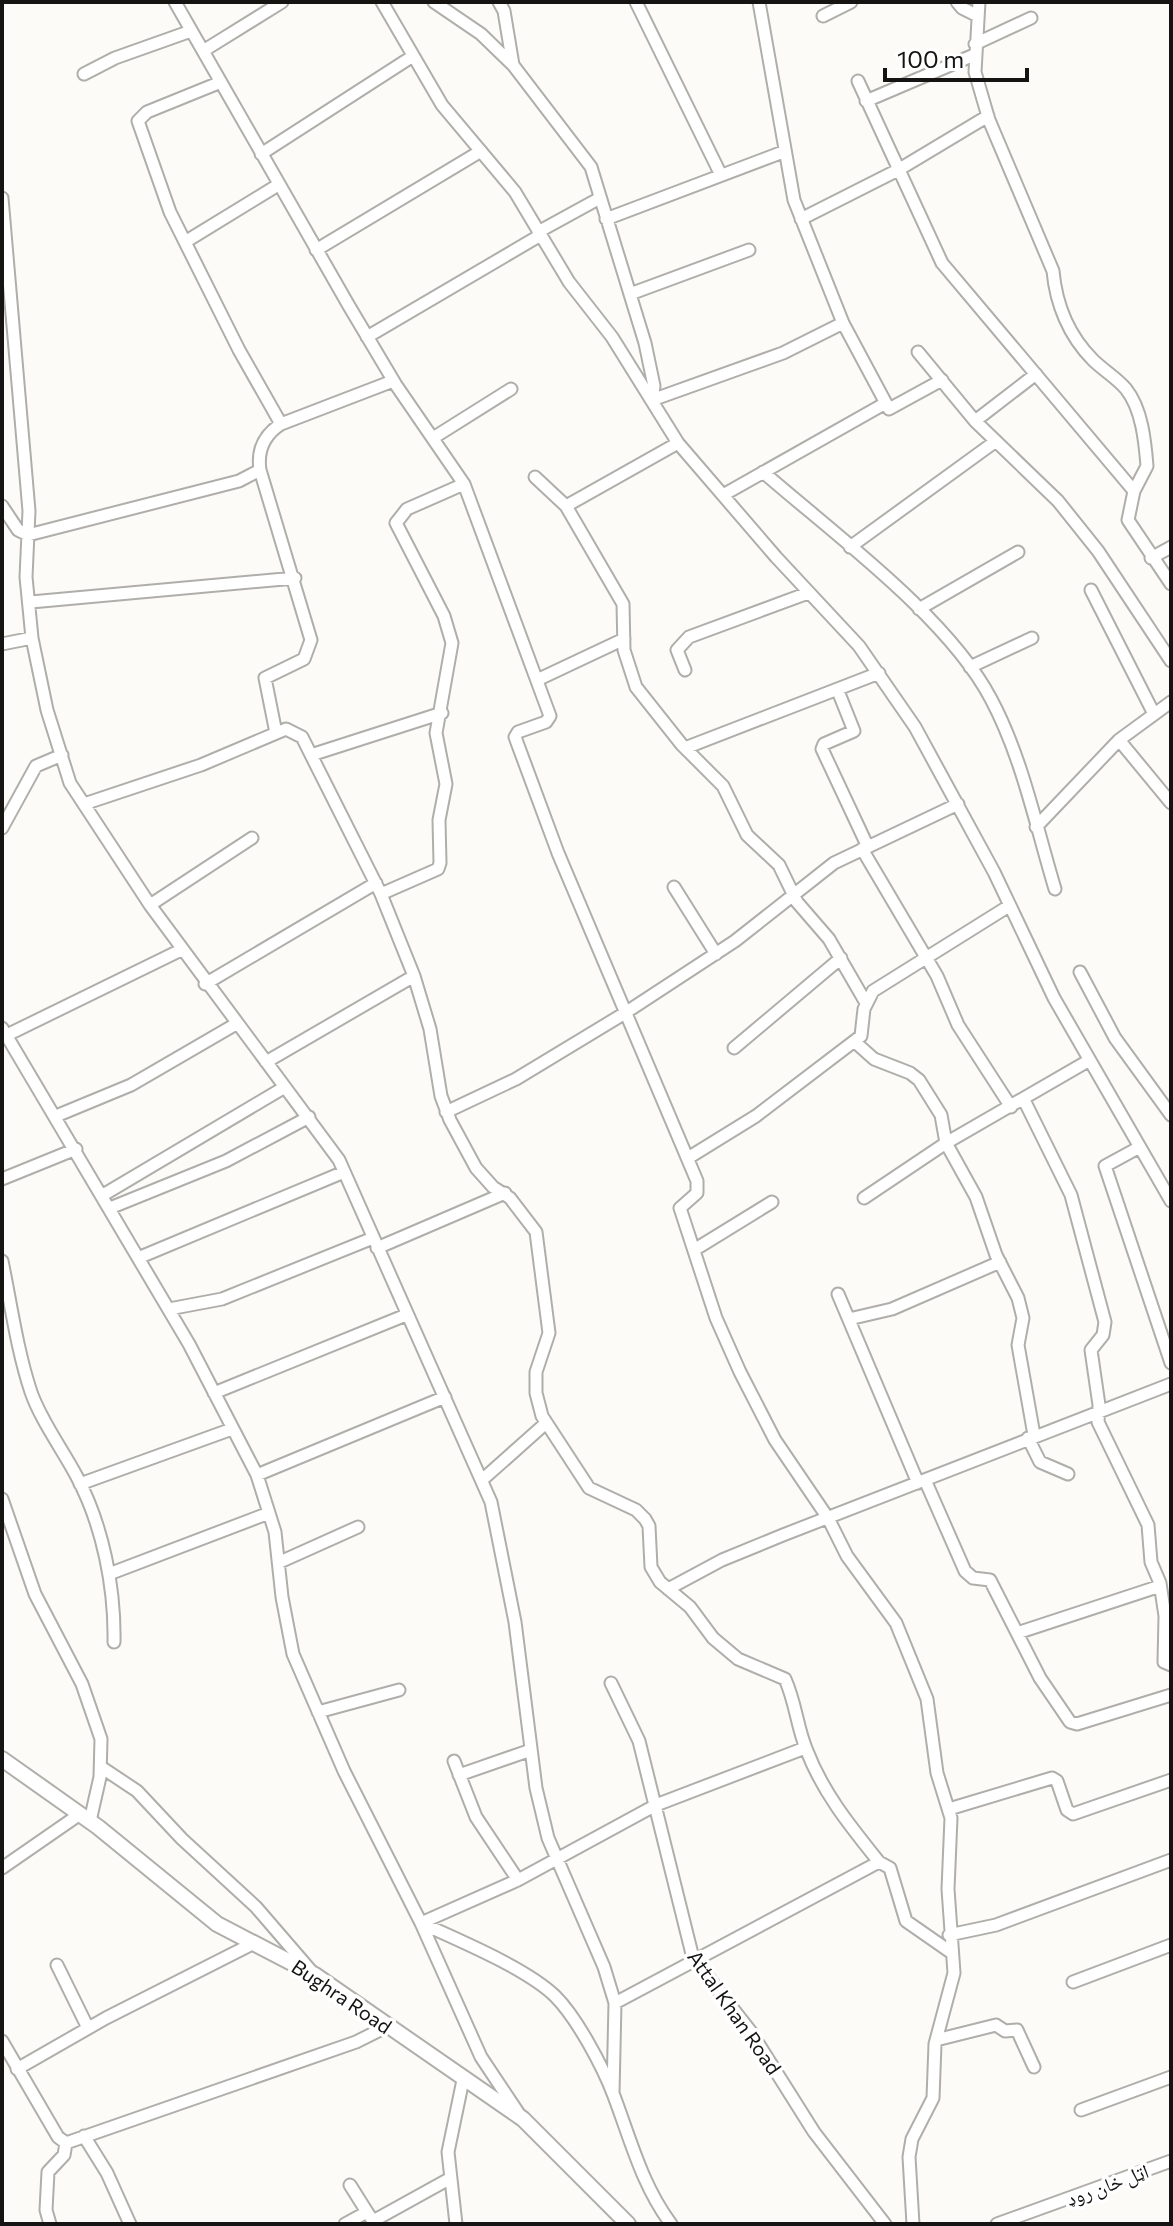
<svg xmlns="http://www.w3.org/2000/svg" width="1173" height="2226" viewBox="0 0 1173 2226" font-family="Commissioner,'Noto Naskh Arabic',sans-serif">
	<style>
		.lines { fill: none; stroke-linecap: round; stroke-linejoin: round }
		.minor-casing { stroke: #afaeaa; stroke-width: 15 }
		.tertiary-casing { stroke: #afaeaa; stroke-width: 18 }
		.minor { stroke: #fff; stroke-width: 11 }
		.tertiary { stroke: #fff; stroke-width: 14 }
		.labels { text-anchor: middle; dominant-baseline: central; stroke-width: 7; stroke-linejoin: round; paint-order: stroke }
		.street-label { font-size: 20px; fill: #151413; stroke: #fff }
	</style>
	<rect width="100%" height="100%" fill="#fdfbf8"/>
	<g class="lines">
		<g class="minor-casing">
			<path id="minor" d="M175,2l174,304 47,79 68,99 86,232 -4,6 -28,10 -3,5 43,116 139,328v12l-17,15 36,110 24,54 35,68 53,78 19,38 49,67 31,76 10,74 14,45 -3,71 6,84 -19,71 -2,54 -21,41 -3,18 4,67
				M382,2l60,103 73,87 54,90 43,55 66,106 98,114 83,89 56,81 79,145 60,126 117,203
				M434,2l47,32 32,31 78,102 54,176 9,43 -2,14
				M499,2l5,9 9,54
				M636,2l84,171
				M759,2l35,198 49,123 46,86 53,-29
				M957,2l5,6 16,8
				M979,2l-4,70 14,48 64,151c3,33 16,65 40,89 10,10 24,18 33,29 16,20 19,52 21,77l-13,25 -6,29 43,64
				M823,16l28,-14
				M975,44l56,-26
				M203,51l79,-49
				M84,74l31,-16 76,-27
				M858,81l84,182 192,228
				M221,82l-74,30 -9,9 32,91 69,138 42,74
				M866,101l108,-46
				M261,154l152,-98
				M2,198l27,313 -3,66 6,61 15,72 23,73 80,122 189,255 152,342 24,120 21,166 12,50 56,129 11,36 -2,90
				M606,219l177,-67
				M801,219l97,-49 90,-54
				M538,232l62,-34
				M185,242l93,-57
				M316,250l165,-99
				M630,294l119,-44
				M367,337l172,-101
				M918,352l57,69 83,80 40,50 73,110
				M652,400l131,-47 60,-30
				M975,421l61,-47
				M433,438l78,-49
				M678,443l-112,63 57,98 1,46 12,37 46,58 3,3 194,-75
				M260,470l51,170 -7,19 -39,19 11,55
				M763,472c71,62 185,145 228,227 31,58 45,127 64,190
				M535,477l31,29
				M723,495l161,-91
				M2,506l16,24 10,5 211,-54 21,-11c-3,-20 4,-35 21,-46l112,-43
				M850,547l146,-106
				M1151,558l20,-11
				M1091,590l63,124
				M31,602l264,-24
				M919,609l99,-57
				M2,644l30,-6
				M970,667l62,-29
				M685,670l-8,-20 12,-13 119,-44
				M537,680l87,-41
				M838,691l16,40 -30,13 -2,5 45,96
				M1119,740l52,63
				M685,748l38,38 24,49 32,30 18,37 32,37 37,64
				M311,755l131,-42
				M84,804l117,-39 85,-36 16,8 79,157 33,82 16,53 11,67 9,24 26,48 17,19 17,11 26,34 13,101 -13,39v21l6,23 47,72 47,22 9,9 4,7 2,41 9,15 30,25 23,31 25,21 47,20c11,24 12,49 22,72 16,42 44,76 72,111l11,6 16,53 46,32
				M1036,827l83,-87 52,-38
				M2,828l34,-62 26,-11
				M862,849l75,127 21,49 53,82
				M674,887l42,67
				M381,894l57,-25 2,-6 -1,-43 7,-36 -10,-51 16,-90 -8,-27 -48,-93 11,-14 57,-25
				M150,905l102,-67
				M1080,972l35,66 56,77
				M205,984l171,-101
				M2,1028l187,316 68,131 18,57 7,65 11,57 51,117 77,152 60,134 38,57
				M7,1035l174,-85
				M855,1042l19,17 36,14 9,7 22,35 5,28 30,54 20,58 22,43 5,20 -5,27 16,90
				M734,1048l107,-90
				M266,1062l148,-86
				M1024,1100l47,95 34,127 -2,13 -12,15 8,55 -1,17 50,103 3,37 9,21 5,33 -1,46 7,3
				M446,1112l70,-33 109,-66 110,-72 99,-78 124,-59
				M56,1116l75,-31 105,-61
				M1138,1148l-33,18 66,197
				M688,1158l68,-42 105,-80 3,-27 9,-18 136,-85
				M2,1179l74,-30
				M103,1195l182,-108
				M864,1198l82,-55 142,-82
				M110,1208l116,-47 83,-44
				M377,1248l128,-55
				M694,1250l78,-48
				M138,1258l206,-86
				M2,1261c9,43 15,89 29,131 10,29 32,58 46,85 26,49 38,111 37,165
				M838,1294l80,189
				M169,1309l53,-10 151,-61
				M849,1319l43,-10 108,-47
				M214,1393l192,-78
				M1028,1438l12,24 28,12
				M257,1475l188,-78
				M482,1480l64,-57
				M925,1480l40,91 8,7 17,2 50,98 30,44 7,2 94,-29
				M80,1484l152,-55
				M2,1499l33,95 47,90 19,55 -1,38 -10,44
				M280,1562l78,-35
				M109,1574l160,-61
				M668,1589l54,-29 61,-25 388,-151
				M1017,1633l143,-47
				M611,1683l28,58 54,217 58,74 63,100 71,92
				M318,1712l81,-22
				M454,1761l22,56 42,63
				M101,1767l36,24 45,48 74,68 56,65
				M459,1775l72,-25
				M949,1809l103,-31 5,3 10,29 6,4 98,-34
				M2,1868l78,-54
				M421,1923l97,-43 138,-75 149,-57
				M421,1923c37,17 105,45 134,73 22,22 48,71 59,100 17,45 28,89 57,128
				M949,1935l47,-10 175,-65
				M57,1965l31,63
				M1073,1982l98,-37
				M615,2003l264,-141
				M936,2040l60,-15 9,6 12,-1 17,37
				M2,2041l56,96 8,6 290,-101 32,-16
				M17,2069l89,-51 148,-75
				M1081,2110l90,-33
				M84,2136l23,37 23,51
				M350,2185l17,27
				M50,2224l-4,-14 2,-38 16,-17 2,-12
				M345,2224l22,-12 6,9 76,-42
				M456,2224l-8,-72 15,-72
				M997,2224l174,-63"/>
		</g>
		<g class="tertiary-casing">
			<path id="tertiary" d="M2,1759l96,68 119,97 98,51 208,144 105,105"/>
		</g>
		<use href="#minor" class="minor"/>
		<use href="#tertiary" class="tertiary"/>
	</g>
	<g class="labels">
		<g class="street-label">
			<text transform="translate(342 1996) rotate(34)">Bughra Road</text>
			<text transform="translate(735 2012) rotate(55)">Attal Khan Road</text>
			<text transform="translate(1107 2184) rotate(-20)">اټل خان روډ</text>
		</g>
	</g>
	<rect width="1173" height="2226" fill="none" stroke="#151413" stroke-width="8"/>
	<path d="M885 68v12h142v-12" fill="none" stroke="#151413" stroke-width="4"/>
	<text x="897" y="68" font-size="24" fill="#151413" stroke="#ffffff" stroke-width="6" paint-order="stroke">100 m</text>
</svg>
